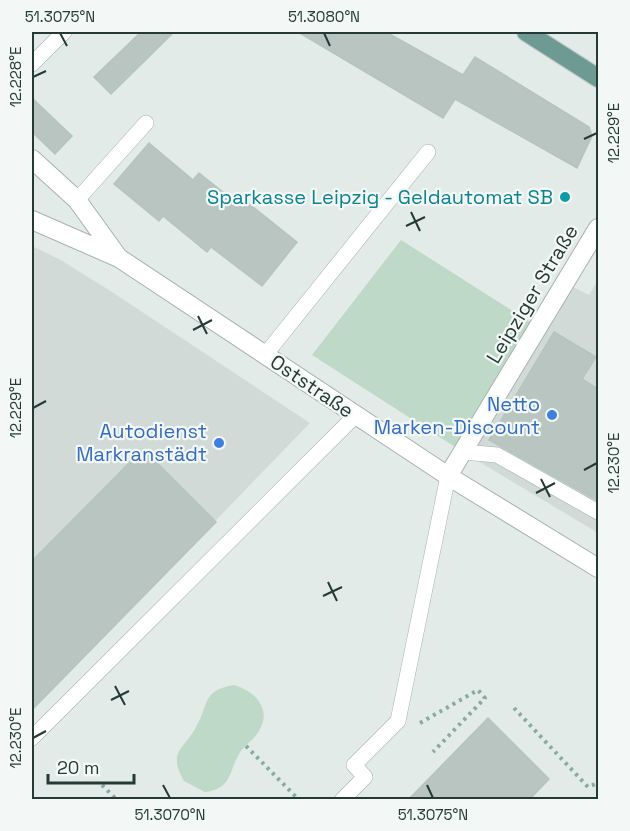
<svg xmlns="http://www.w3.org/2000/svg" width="630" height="831" viewBox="0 0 630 831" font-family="'Space Grotesk',sans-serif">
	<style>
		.built { fill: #d1dad7 }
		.green { fill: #bed9c8 }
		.building { fill: #b8c5c1; stroke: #b6c4bf; stroke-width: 1.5 }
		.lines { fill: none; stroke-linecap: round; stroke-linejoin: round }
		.service-casing { stroke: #a6b2af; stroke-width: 16 }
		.minor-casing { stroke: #a6b2af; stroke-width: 20 }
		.primary-casing { stroke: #c2c8c7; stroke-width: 20 }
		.path { stroke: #87aaa3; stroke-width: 4; stroke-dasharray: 3 4.5; stroke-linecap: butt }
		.service { stroke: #fff; stroke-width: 15 }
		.minor { stroke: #fff; stroke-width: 18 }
		.primary { stroke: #6d9b93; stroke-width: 18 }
		.ticks { fill: none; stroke: #253a36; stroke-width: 2 }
		.culture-dot { fill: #0f9aa8; stroke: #f3f8f6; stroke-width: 2 }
		.shop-dot { fill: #3f7fe0; stroke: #f3f8f6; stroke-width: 2 }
		.labels { text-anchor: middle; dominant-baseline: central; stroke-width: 4.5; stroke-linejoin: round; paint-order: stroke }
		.culture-label { font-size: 20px; fill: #0d838f; stroke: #f3f8f6; text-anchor: end }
		.street-label { font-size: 20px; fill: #253a36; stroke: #f3f8f6 }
		.shop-label { font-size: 20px; fill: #366cbe; stroke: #f3f8f6; text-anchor: end }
		.neatline { fill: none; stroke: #253a36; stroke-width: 2 }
		.ticks-label { font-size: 15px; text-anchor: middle; fill: #253a36 }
	</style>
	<rect width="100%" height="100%" fill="#e3ebe8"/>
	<path class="built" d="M32,246l27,13 50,31 201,133 -278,287z
		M598,280v253l-135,-81 102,-169 24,12z"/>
	<path class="green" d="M401,240l137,87 -75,125 -151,-97z
		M234,685c19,5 38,23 26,44 -4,10 -15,15 -21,25 -10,17 -7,35 -34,38l-21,-11c-17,-30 0,-31 12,-54 13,-21 5,-37 38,-42z"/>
	<path class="building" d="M141,32h33l-63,62 -17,-17z
		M298,32h88l77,43 12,-18 114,70 3,9 -15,32 -122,-69 -12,19z
		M32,98l40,38 -17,18 -23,-22z
		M149,143l44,37 6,-7 44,35 5,-5 49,39 -35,44 -51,-39 -4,5 -44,-36 -4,5 -45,-37z
		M554,332l42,25 -14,22 16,10v112l-109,-61z
		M143,449l73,73 -184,188v-149z
		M488,718l61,61 -20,21h-121z"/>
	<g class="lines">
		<g class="service-casing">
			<path id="service" d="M32,64l32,-32
				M77,200l69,-77
				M265,355l163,-203
				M463,452l34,3 101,57
				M32,738l324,-323
				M342,800l23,-23 -11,-12 44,-44 50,-245"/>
		</g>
		<g class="minor-casing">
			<path id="minor" d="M32,159l45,41 41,57
				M32,220l87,38 329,218 150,92
				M448,476l150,-248"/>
		</g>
		<g class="primary-casing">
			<path id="primary" d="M526,32l72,46"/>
		</g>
		<path class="path" d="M514,708l74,79 10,-4
			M420,723l58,-33 7,8 -52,54
			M246,746l53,54
			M102,785l15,15"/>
		<use href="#service" class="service"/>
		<use href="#minor" class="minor"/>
		<use href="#primary" class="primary"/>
	</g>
	<path class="ticks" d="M60,33l7,13M324,33l6,13M33,77l13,-6M584,139l13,-6M411,212l9,19M406,226l19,-9M198,316l9,18M193,330l19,-10M33,408l13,-7M584,470l13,-7M541,479l9,18M536,493l19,-10M328,582l9,19M323,596l19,-9M115,686l10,19M111,700l18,-9M33,738l13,-7M163,785l7,13M427,785l6,13"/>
	<circle class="culture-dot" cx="565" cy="197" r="6"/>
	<g class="shop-dot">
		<circle cx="552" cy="415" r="6"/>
		<circle cx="219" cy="443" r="6"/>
	</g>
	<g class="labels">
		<g class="culture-label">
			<text x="553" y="197">Sparkasse Leipzig - Geldautomat SB</text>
		</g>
		<g class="street-label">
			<text transform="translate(532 294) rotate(-59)">Leipziger Straße</text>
			<text transform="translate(312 386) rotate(34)">Oststraße</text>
		</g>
		<g class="shop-label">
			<text x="540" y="404">Netto<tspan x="540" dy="23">Marken-Discount</tspan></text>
			<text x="207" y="431">Autodienst<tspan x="207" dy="23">Markranstädt</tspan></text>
		</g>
	</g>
	<rect width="630" height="831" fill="none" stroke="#f3f8f6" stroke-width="66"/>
	<path d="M48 774v9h86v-9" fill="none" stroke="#253a36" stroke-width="3"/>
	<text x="57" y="774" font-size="18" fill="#253a36" stroke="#f3f8f6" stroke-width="4.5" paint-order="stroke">20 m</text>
	<rect x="33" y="33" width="564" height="765" class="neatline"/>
	<g class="ticks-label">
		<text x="60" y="22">51.3075°N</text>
		<text x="324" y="22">51.3080°N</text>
		<text transform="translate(16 77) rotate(-90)" y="5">12.228°E</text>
		<text transform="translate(614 133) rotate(-90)" y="5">12.229°E</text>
		<text transform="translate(16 408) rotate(-90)" y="5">12.229°E</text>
		<text transform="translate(614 463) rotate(-90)" y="5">12.230°E</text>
		<text transform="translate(16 738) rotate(-90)" y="5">12.230°E</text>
		<text x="170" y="820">51.3070°N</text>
		<text x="433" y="820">51.3075°N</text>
	</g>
</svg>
